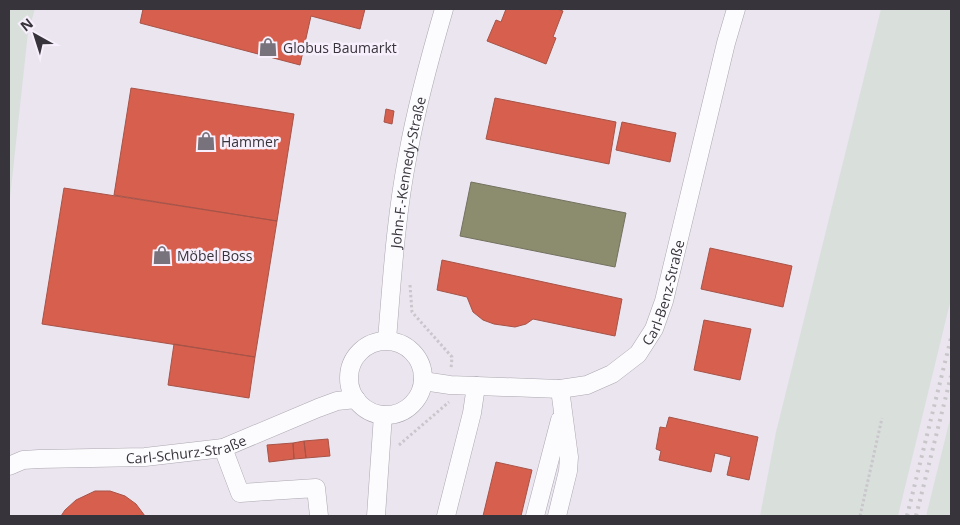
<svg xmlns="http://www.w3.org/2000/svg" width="960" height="525" viewBox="0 0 960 525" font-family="'Open Sans',sans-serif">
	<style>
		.green { fill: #d9e0dc }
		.shops { fill: #d6604d; stroke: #a75348 }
		.industry { fill: #8c8c6e; stroke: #73725f }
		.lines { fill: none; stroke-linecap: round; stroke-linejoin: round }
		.minor-casing { stroke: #aca7b0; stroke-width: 19 }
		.path { stroke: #c9c6cc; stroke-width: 3; stroke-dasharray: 2.5 2.5; stroke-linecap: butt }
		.minor { stroke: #fcfbfd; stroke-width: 18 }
		.rail { stroke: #c8c6c9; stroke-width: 4; stroke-dasharray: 2.5 5; stroke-linecap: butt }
		.labels { text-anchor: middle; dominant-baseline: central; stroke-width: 5; stroke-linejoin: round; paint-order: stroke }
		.poi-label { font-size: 14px; fill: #38343c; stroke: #f7f0fc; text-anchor: start }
		.street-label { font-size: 14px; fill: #38343c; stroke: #f7f0fc }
	</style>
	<rect width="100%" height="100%" fill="#ebe5f0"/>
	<path class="green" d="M9,9h26l-7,24 -19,174z
		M881,9h70v290l-53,217h-138l16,-84z
		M951,415v101h-25z"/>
	<path class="shops" d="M143,9h222l-5,20 -49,-13 -11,49 -160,-42z
		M506,9h51l6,2 -10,26 3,1 -10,26 -59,-23 9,-21 5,2z
		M131,88l163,26 -17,107 -163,-26z
		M495,98l121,24 -7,42 -123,-25z
		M386,109l8,2 -2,13 -8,-2z
		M622,122l54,11 -6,29 -54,-12z
		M64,188l213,33 -22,136 -213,-33z
		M710,248l82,18 -9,41 -82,-18z
		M442,260l180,39 -7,37 -82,-17 -7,5 -11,3 -21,-3 -11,-4 -10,-8 -6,-15 -30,-7z
		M704,320l47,9 -11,51 -46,-10z
		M174,344l81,13 -6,41 -81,-13z
		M669,417l89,20 -9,43 -22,-5 4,-18 -16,-4 -4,19 -52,-12 2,-9 -5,-2 4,-22 6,1z
		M328,439l2,17 -24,2 -2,-17z
		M304,441l2,17 -12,1 -1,-16z
		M293,443l1,16 -25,3 -2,-17z
		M496,462l36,8 -11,46h-38z
		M95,491h15l15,5 11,8 9,12h-84l4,-6 11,-10z"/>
	<path class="industry" d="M471,182l155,31 -11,54 -155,-31z"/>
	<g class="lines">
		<g class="minor-casing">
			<g id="minor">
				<path id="s1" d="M387,340c5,-62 9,-125 21,-186 9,-50 22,-97 36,-145"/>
				<circle cx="386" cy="378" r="37"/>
				<path id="s2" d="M423,381l27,4 110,4 27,-4 25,-11 26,-20 16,-25 10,-28 62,-258 10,-34"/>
				<path d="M223,448l17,45 76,-5 3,28"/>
				<path id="s3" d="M9,466l14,-6 16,-1 106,-2 78,-9 95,-40 19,-7 19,-2"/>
				<path d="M376,516l7,-101"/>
				<path d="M446,516l26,-103 4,-27"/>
				<path d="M535,516l25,-96"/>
				<path d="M557,516l11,-45 1,-14 -9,-68"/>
			</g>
		</g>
		<path class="path" d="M410,285l2,27 40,45 -1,12
			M399,445l50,-43
			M860,516l22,-98"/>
		<use href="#minor" class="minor"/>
		<path class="rail" d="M907,516l44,-178
			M916,516l35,-140"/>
	</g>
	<defs>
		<g id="shop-bare" transform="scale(1.5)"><path d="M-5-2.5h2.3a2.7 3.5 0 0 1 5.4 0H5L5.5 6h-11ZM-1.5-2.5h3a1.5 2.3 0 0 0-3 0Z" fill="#77727b" stroke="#f7f0fc" stroke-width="2.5" paint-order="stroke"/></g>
	</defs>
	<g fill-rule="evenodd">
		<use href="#shop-bare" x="268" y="47"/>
		<use href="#shop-bare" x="206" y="141"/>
		<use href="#shop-bare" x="162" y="255"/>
	</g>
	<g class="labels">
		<g class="poi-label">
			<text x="283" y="47">Globus Baumarkt</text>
			<text x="221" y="141">Hammer</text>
			<text x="177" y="255">Möbel Boss</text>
		</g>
		<g class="street-label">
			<text stroke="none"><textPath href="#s1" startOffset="169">John-F.-Kennedy-Straße</textPath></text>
			<text stroke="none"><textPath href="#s2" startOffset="292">Carl-Benz-Straße</textPath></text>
			<text stroke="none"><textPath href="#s3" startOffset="179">Carl-Schurz-Straße</textPath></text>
		</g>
	</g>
	<rect width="960" height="525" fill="none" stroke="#38343c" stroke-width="20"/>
	<g transform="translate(35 35) rotate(321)" stroke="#f7f0fc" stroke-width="4" paint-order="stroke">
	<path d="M0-4L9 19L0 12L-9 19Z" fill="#38343c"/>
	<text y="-8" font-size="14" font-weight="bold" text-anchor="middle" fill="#38343c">N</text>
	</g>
</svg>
